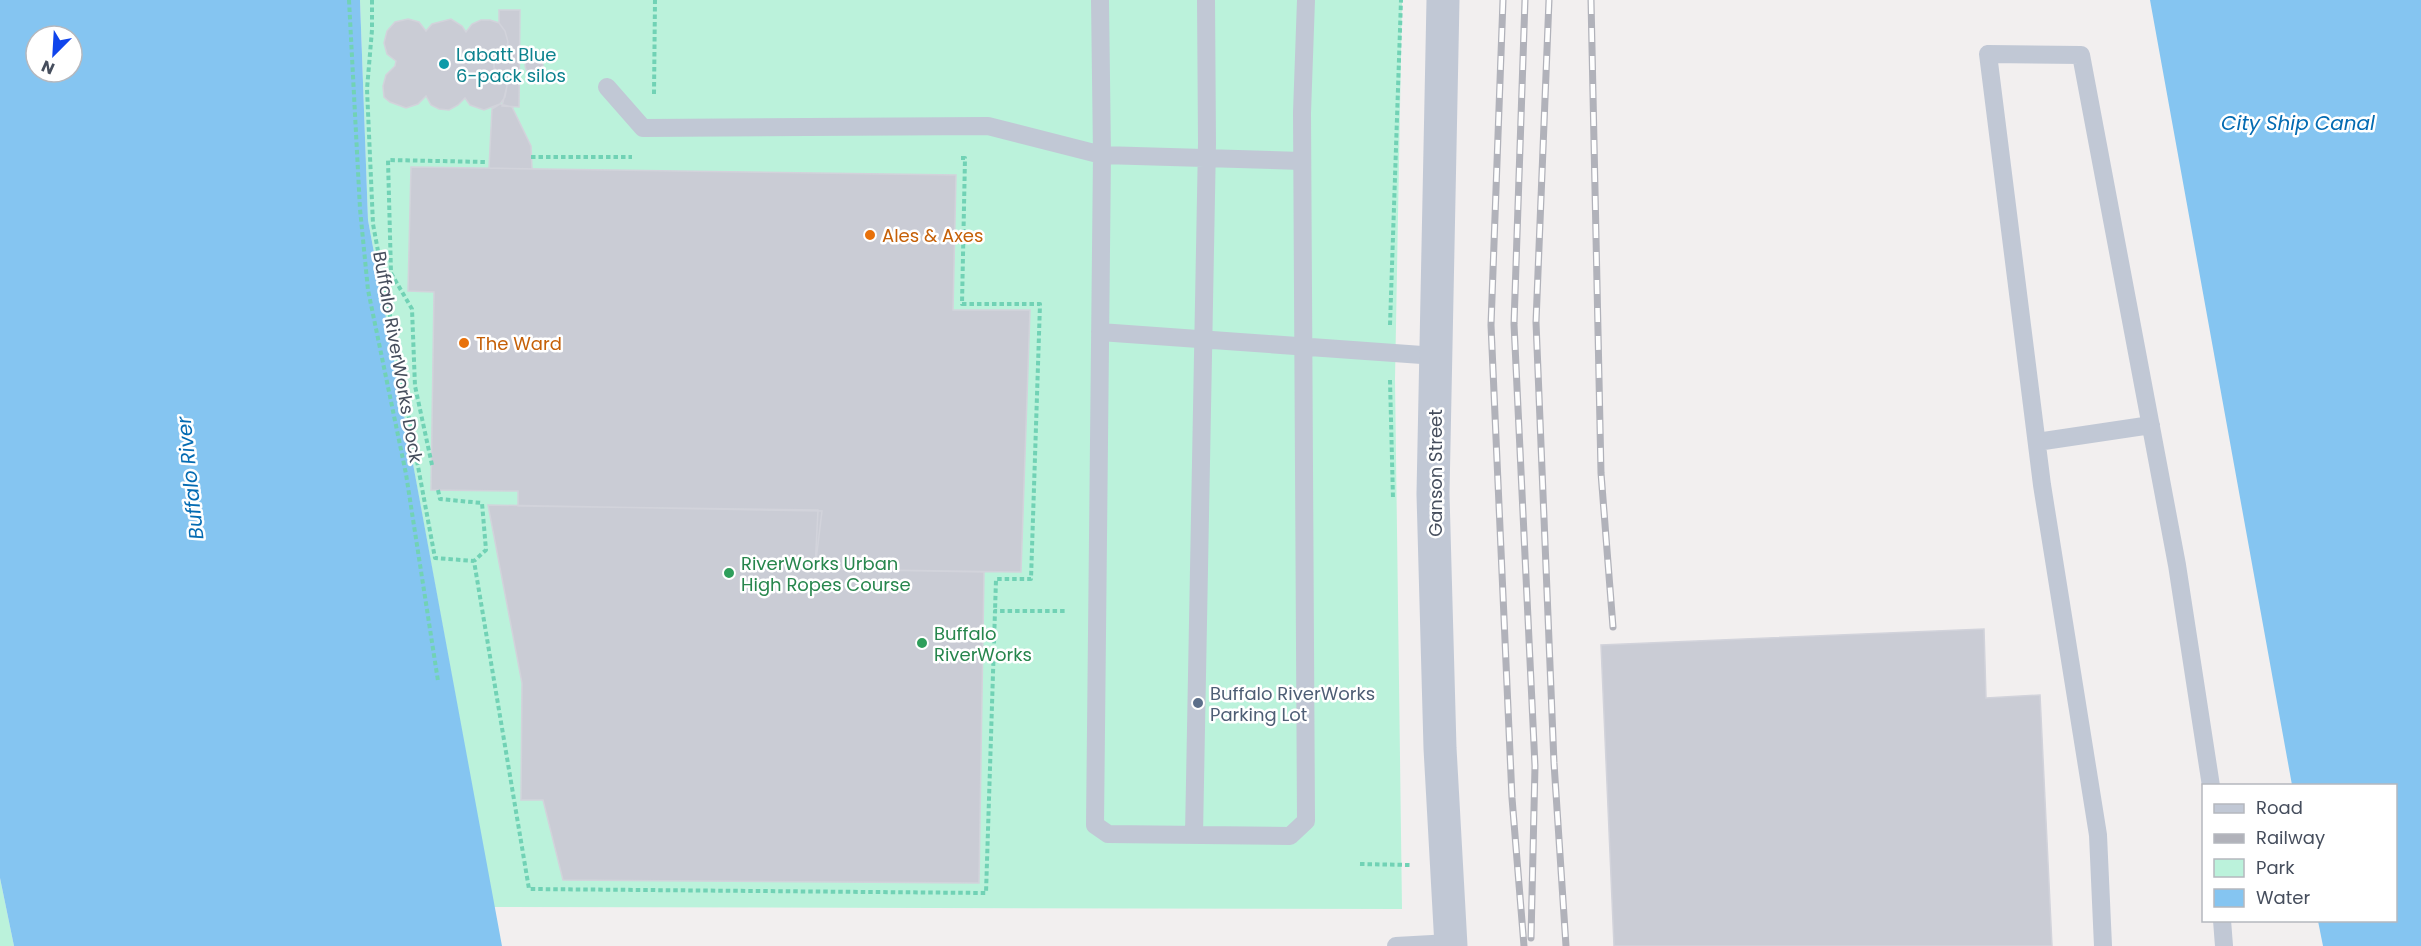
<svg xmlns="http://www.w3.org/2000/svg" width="2421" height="946" viewBox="0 0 2421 946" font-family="Poppins,sans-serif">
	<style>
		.green { fill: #bbf2db }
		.water { fill: #85c5f1; fill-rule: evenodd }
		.building { fill: #caccd5; stroke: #d2d3db; stroke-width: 1.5 }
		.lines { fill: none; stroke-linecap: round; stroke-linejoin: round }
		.path { stroke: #71d2b5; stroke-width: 4; stroke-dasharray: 4.5 3; stroke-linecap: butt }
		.service { stroke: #c1c8d5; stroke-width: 18 }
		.minor { stroke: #c1c8d5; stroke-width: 33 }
		.rail-casing { stroke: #b1b2ba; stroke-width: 7 }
		.rail { stroke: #fff; stroke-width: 4.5; stroke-dasharray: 14; stroke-linecap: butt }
		.culture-dot { fill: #0f9aa8; stroke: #fff; stroke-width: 2 }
		.food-dot { fill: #e8710a; stroke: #fff; stroke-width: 2 }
		.leisure-dot { fill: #2e9e5b; stroke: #fff; stroke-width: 2 }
		.service-dot { fill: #5c6f8a; stroke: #fff; stroke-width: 2 }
		.labels { text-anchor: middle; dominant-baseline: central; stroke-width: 5; stroke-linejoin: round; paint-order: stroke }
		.culture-label { font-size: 18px; fill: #0d838f; stroke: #fff; text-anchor: start }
		.food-label { font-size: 18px; fill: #c56008; stroke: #fff; text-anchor: start }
		.street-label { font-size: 18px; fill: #464e5d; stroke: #fff }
		.leisure-label { font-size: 18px; fill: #27864d; stroke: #fff; text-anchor: start }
		.service-label { font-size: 18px; fill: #4e5e75; stroke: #fff; text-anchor: start }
		.water-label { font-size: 20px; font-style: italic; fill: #046bb2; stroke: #fff }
	</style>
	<rect width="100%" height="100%" fill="#f2efef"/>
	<path class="green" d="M360,0h1042l-7,379 7,530 -908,-2 -126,-687z
		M0,878l14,68h-14z"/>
	<path class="water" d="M0,0h360l8,220 134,726h-488l-14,-68zM36,36h36v36h-36z
		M2150,0h271v946h-98l-5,-25 78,-1v-134l-104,-1z"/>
	<path class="building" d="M499,10h21l-1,97 -17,-1 5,-20 -2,-9 -11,-9v-5l13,-13 1,-8 -3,-11 -6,-8z
		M408,19l11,3 7,9 6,-7 19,-5 11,7 4,6 6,-8 9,-4h9l9,3 6,8 3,11 -5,14 -9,7v5l11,9 2,9 -2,11 -5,7 -16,6 -14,-5 -5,-7 -7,7 -9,5 -10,-1 -8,-4 -5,-9 -8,8 -12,4 -16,-6 -6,-5 -1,-11 3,-11 9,-9 1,-5 -9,-7 -3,-11 3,-12 8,-9z
		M525 65a9 9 0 1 1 18 0a9 9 0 1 1-18 0Z
		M500,104l12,3 19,39 1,23 -43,-1 3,-59z
		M411,167l545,8 -3,135h77l-9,262 -206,-3 3,-59 -300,-4v-15l-87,-1 3,-198 -26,-1z
		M488,505l334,6 -7,58 169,3 -5,311 -416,-3 -20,-80h-22l1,-117z
		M1984,629l2,69 54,-3 12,251h-438l-13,-301z"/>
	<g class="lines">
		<path class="path" d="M349,0l11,209 8,81 38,184 32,207
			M372,0v30l-5,59 6,135 62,334 39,3 55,328 457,4 9,-282h72
			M654,94l1,-94
			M531,157h101
			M961,158h4l-3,146h78l-9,275h-35l-1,32
			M1390,325l11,-325
			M1390,380l3,119
			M432,465l-17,-79 -3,-77 -21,-36 -3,-113 98,2
			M438,490l2,9 42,4 4,47 -12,11
			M1360,864l50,1"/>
		<path class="service" d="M1100,0l2,155 -7,670 13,9 182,2 16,-15 -4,-708 4,-113
			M607,87l36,41 345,-2 114,29 200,6
			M1100,332l336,24
			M2037,442l114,-17
			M1194,835l13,-692 -1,-143
			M2222,920l2,26
			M1396,946l54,-3
			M2103,946l-5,-111 -56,-350 -54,-431 93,1 96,510 34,221"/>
		<path class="minor" d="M1443,0l-10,494 7,254 11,198"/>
		<g class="rail-casing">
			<path id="rail" d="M1503,0l-12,325 21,473 12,148
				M1525,0l-11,324 21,442 -4,172
				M1549,0l-13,322 18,441 12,183
				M1591,0l10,473 12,154"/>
		</g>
		<use href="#rail" class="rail"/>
	</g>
	<circle class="culture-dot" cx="444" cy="64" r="6"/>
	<g class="food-dot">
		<circle cx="870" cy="235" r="6"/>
		<circle cx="464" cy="343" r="6"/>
	</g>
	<g class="leisure-dot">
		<circle cx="729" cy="573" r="6"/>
		<circle cx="922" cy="643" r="6"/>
	</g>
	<circle class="service-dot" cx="1198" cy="703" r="6"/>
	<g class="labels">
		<g class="culture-label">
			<text x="456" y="54">Labatt Blue<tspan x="456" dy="21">6-pack silos</tspan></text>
		</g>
		<g class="food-label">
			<text x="882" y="235">Ales &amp; Axes</text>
			<text x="476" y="343">The Ward</text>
		</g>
		<g class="street-label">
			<text transform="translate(398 357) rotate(80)">Buffalo RiverWorks Dock</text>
			<text transform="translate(1435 473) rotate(-90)">Ganson Street</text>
		</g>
		<g class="leisure-label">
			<text x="741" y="563">RiverWorks Urban<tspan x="741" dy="21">High Ropes Course</tspan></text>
			<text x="934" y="633">Buffalo<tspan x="934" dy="21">RiverWorks</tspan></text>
		</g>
		<g class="service-label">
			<text x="1210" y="693">Buffalo RiverWorks<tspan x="1210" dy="21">Parking Lot</tspan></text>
		</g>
		<g class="water-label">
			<text x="2298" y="123">City Ship Canal</text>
			<text transform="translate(190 478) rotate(-96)">Buffalo River</text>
		</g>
	</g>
	<rect x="2202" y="784" width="195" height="138" fill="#ffffff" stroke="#b5b8be" stroke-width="1.5"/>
	<rect x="2214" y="804" width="30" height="9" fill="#c1c8d5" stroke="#b5b8be" stroke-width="1.5"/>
	<text x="2256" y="814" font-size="18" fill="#464e5d">Road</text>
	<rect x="2214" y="834" width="30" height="9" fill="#b1b2ba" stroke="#b5b8be" stroke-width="1.5"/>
	<text x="2256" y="844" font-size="18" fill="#464e5d">Railway</text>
	<rect x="2214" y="859" width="30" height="18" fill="#bbf2db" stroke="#b5b8be" stroke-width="1.5"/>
	<text x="2256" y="874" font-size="18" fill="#464e5d">Park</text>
	<rect x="2214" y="889" width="30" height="18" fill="#85c5f1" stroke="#b5b8be" stroke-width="1.5"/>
	<text x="2256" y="904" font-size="18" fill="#464e5d">Water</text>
	<g transform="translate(54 54) rotate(204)"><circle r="28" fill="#ffffff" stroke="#b5b8be" stroke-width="1.5"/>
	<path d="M0-4.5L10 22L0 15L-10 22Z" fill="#0f44ec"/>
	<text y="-9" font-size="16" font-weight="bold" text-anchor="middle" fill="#464e5d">N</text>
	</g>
</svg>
